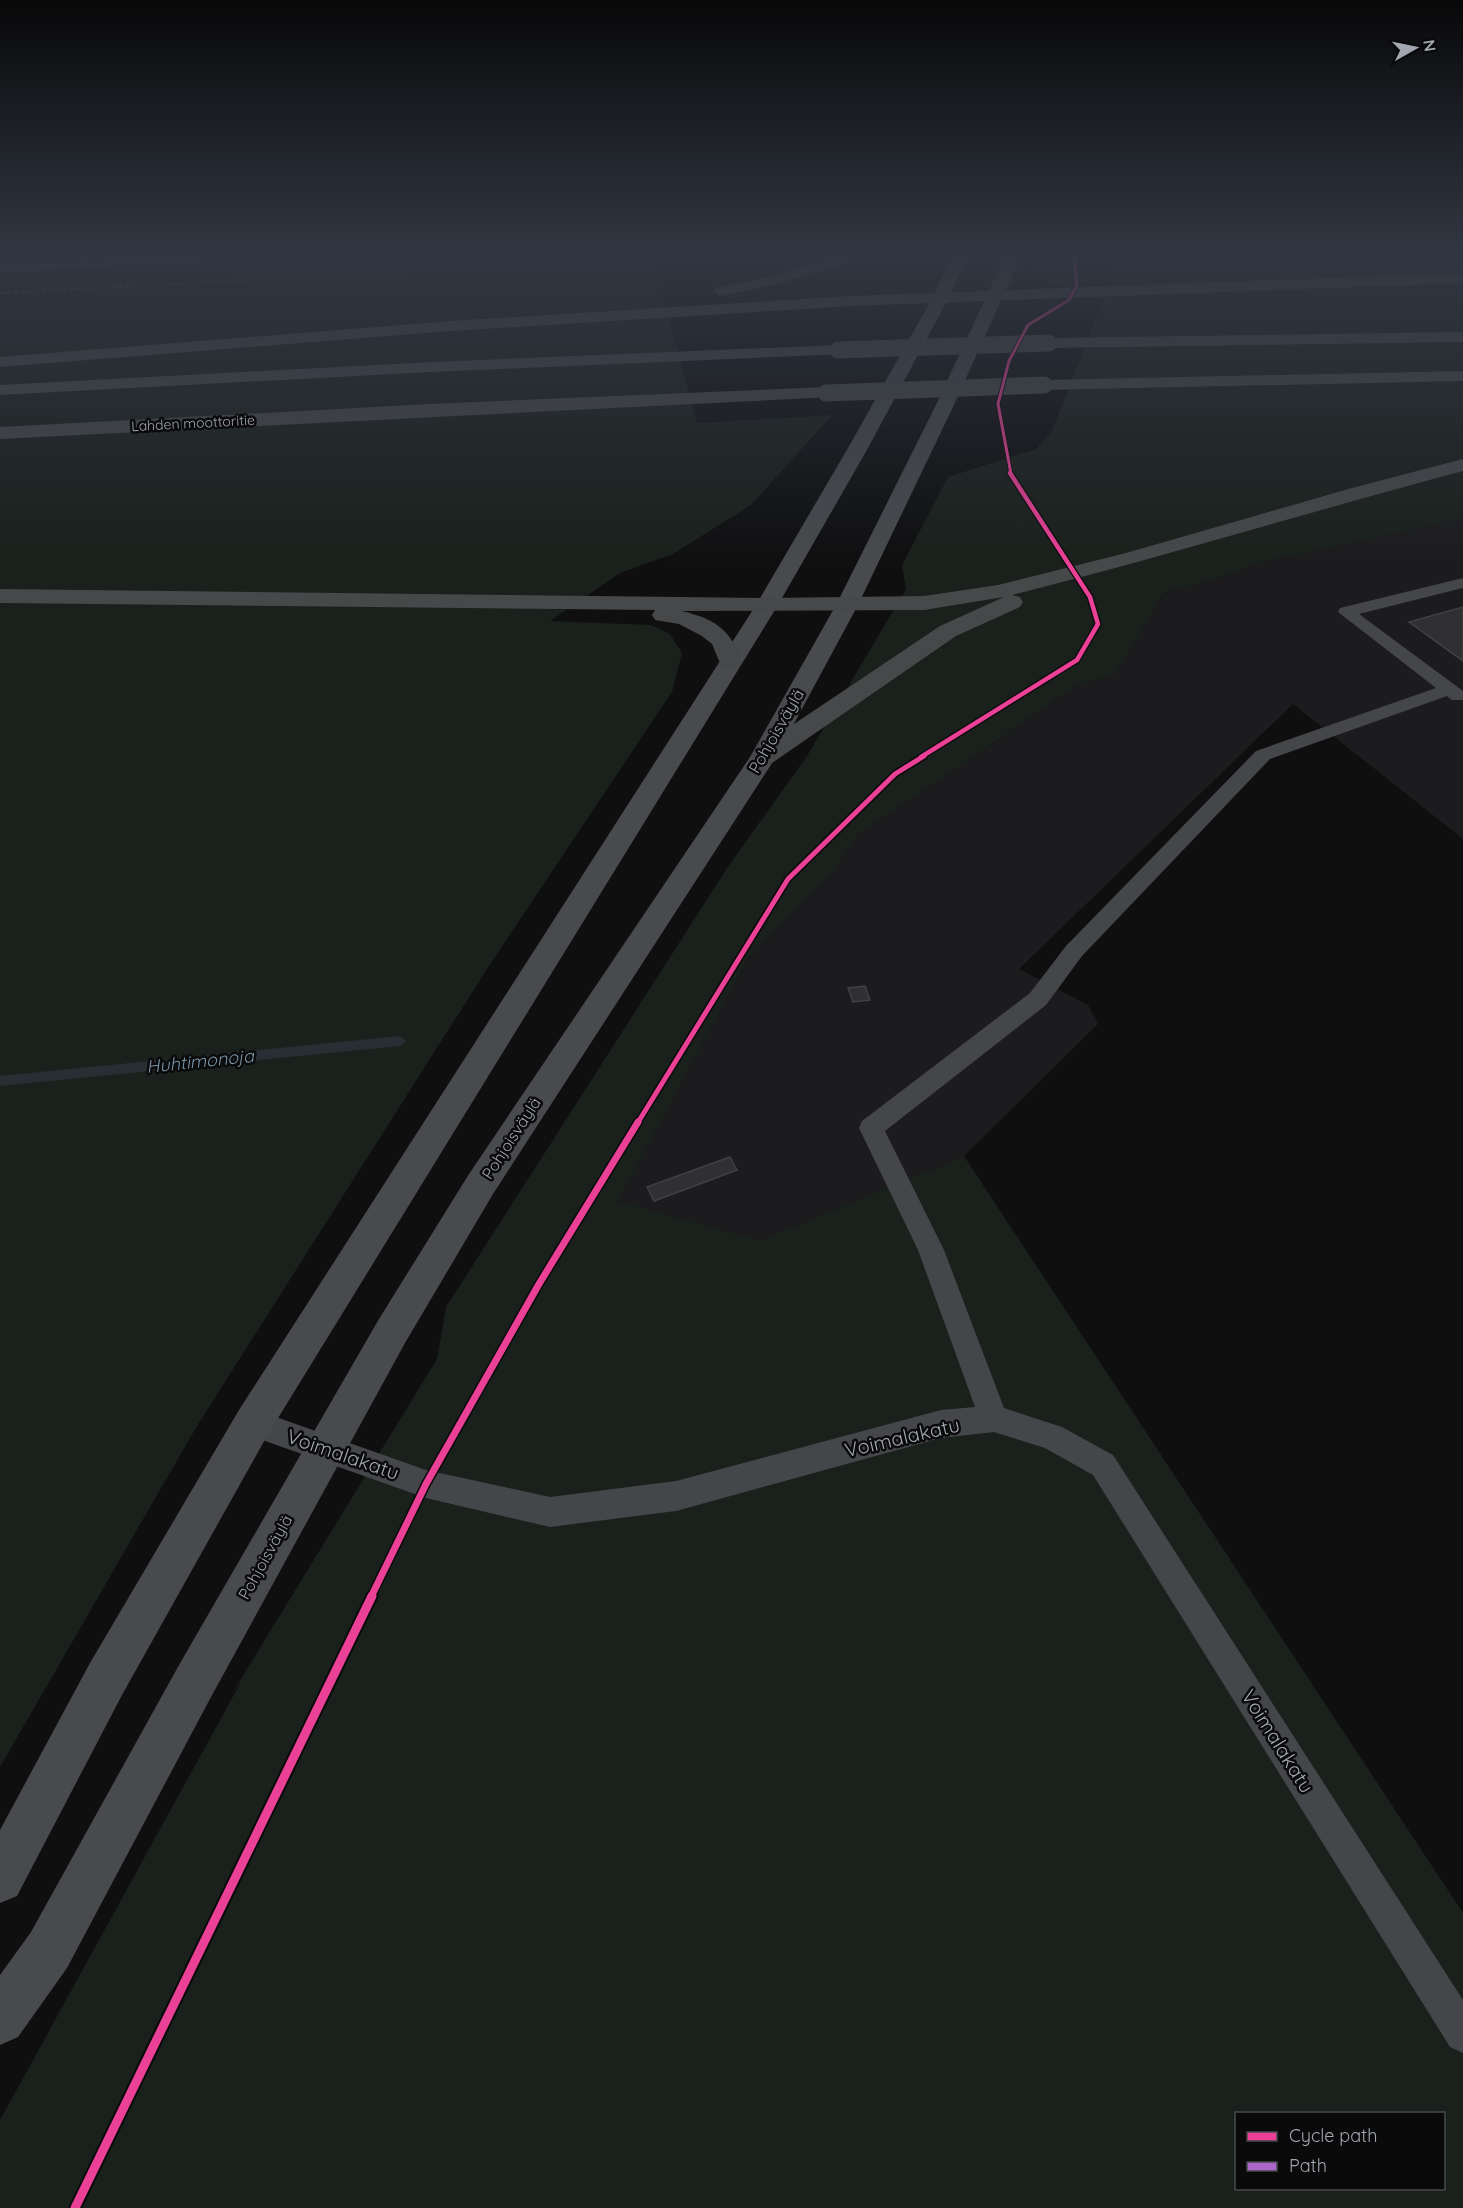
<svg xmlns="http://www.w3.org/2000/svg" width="1463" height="2208" viewBox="0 0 1463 2208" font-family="Quicksand,sans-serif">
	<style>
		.built { fill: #1c1c1e }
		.green { fill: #1a201b; fill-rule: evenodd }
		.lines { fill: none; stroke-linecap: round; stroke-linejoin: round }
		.stream { fill: #282f34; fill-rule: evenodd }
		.building { fill: #303032; stroke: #3f4043; stroke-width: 1.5 }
		.service { fill: #444649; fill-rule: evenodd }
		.secondary { fill: #484a4d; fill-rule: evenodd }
		.motorway { fill: #47484a; fill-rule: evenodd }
		.rail { stroke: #464749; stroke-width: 2; stroke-dasharray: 4 3; stroke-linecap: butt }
		.motorway-bridge { stroke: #47484a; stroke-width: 17 }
		.quiet { stroke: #ac68c9; stroke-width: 2; stroke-dasharray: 4.5 2; stroke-linecap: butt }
		.cycleway-far4-casing { stroke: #0a0a0b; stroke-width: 5 }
		.cycleway-far3-casing { stroke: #0a0a0b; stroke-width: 7 }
		.cycleway-far2-casing { stroke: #0a0a0b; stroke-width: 8 }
		.cycleway-far1-casing { stroke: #0a0a0b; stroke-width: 10 }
		.cycleway-casing { stroke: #0a0a0b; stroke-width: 13 }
		.cycleway-far4 { stroke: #ea4096; stroke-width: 3 }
		.cycleway-far3 { stroke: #ea4096; stroke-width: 4.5 }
		.cycleway-far2 { stroke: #ea4096; stroke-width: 5 }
		.cycleway-far1 { stroke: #ea4096; stroke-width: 7 }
		.cycleway { stroke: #ea4096; stroke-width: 9 }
		.labels { text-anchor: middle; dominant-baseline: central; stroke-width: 5; stroke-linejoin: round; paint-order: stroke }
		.far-street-label { font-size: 14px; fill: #a2a7b0; stroke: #0a0a0b }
		.street-label { font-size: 16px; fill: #a2a7b0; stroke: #0a0a0b }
		.water-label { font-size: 18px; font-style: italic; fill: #7b95a9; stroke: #0a0a0b }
		.near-street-label { font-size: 20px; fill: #a2a7b0; stroke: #0a0a0b }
	</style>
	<rect width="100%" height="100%" fill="#0f0f10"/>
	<path class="built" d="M1463,519v320l-170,-135 -274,265 69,36 10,19 -134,132 -204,84 -141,-39 129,-242 84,-86 24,-36 224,-153 35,-8 49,-83 57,-15 38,-15z"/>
	<path class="green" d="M0,254h652l45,169 135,-8 -81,90 -78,49 -53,19 -70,48 101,4 19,9 12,19 -10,39 -185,277 -290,457 -197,341z
		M1037,254h30l2,32 -16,-1 -13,-6 -7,-16z
		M1121,254h342v265l-204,44 -38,15 -57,15 -49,83 -35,8 -224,153 -24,36 -84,86 -129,242 141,39 204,-84 499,757v295h-1463v-88l242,-440 -11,15 206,-336 9,-52 283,-442 78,-109 99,-167 -4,-24 46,-88 88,-28 16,-18zM1236,2114h208v74h-208z"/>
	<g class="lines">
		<path class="stream" d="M400,1036l6,5 -6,5 -400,40v-10z"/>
	</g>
	<path class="building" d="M1463,607v54l-54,-39z
		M865,986l5,14 -17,2 -5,-14z
		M730,1157l7,13 -83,31 -7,-14z"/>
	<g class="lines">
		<path class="service" d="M222,254h69l-6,3 -285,15v-6z
			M1463,578v10l-104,26 104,77v9h-11l-5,-4 -177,63 -188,197 -36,49 -161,126 59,119 60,158 58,19 51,28 350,545v53l-13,-6 -357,-572 -48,-27 -51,-16 -53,6 -265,73 -126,16 -124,-29 -183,-65 -4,-10 4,-10 10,-4 173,61 124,27 126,-16 265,-71 34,-3 -57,-157 -59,-122 3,-7 168,-128 36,-47 190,-195 180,-63 -98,-76 2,-4z"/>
		<path class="secondary" d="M953,254h16l-20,43 -81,151 -90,157 -511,831 -145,259 -105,201 -17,7v-73l90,-167 149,-253 517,-805 92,-157 85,-151z
			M1006,254h16l-70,155 -94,196 -82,152 -283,437 -88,149 -194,354 -144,271 -49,69 -18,8v-70l31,-43 148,-267 200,-346 90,-145 281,-417 86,-152 98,-196z"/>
		<path class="motorway" d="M845,254h24l-3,3 -97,29 -48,10 -8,-5 2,-3 46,-9z
			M1463,273v10l-613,23 -399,25 -451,36v-10l451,-36 399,-25z
			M1463,332v10l-414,6 -6,-1 -3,-4 3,-4 6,-1z
			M838,345l6,1 3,4 -3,4 -413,18 -431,23v-10l431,-23z
			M1463,371v10l-419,9 -6,-1 -3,-4 3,-4 6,-1z
			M826,387l6,2 3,4 -3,4 -832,42v-12l429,-23z
			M1463,459v12c-151,40 -299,86 -451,124l8,2 3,5 -3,5 -64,29 -184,127 -9,2 -9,-2 -4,-6 4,-6 186,-125 64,-29 -80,13 -242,1c33,8 50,19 60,52l-4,5 -8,2 -8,-2 -10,-24 -10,-8 -23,-12 -24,-4 -3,-5 3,-5 -655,-7v-14l767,9 157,-2 74,-11 128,-32 226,-65z"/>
		<path class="rail" d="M0,293l739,-39"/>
		<path class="motorway-bridge" d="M838,350l211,-7
			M826,393l218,-8"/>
		<path class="quiet" d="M76,254l12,10
			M196,259l6,-5"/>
		<g class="cycleway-far4-casing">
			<path id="cycleway-far4" d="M1011,474l-13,-70 11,-43 19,-36 41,-25 8,-15 -3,-31"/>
		</g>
		<g class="cycleway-far3-casing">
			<path id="cycleway-far3" d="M921,757l156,-97 21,-36 -8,-27 -80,-124"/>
		</g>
		<g class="cycleway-far2-casing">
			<path id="cycleway-far2" d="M637,1124l151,-245 107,-105 29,-18"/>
		</g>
		<g class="cycleway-far1-casing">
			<path id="cycleway-far1" d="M371,1597l55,-113 113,-200 99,-162"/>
		</g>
		<g class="cycleway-casing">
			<path id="cycleway" d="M75,2208l297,-612"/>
		</g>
		<use href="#cycleway-far4" class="cycleway-far4"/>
		<use href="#cycleway-far3" class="cycleway-far3"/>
		<use href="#cycleway-far2" class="cycleway-far2"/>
		<use href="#cycleway-far1" class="cycleway-far1"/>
		<use href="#cycleway" class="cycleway"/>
	</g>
	<linearGradient id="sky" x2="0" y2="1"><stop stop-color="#080809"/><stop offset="0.45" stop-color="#313742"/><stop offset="1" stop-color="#313742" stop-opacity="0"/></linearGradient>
	<rect width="1463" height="563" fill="url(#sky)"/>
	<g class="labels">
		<g class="far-street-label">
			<text transform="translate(193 423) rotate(-3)">Lahden moottoritie</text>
		</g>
		<g class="street-label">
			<text transform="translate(776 731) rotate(-60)">Pohjoisväylä</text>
			<text transform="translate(511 1138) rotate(-57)">Pohjoisväylä</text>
			<text transform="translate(265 1557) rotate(-61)">Pohjoisväylä</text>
		</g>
		<g class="water-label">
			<text transform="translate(200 1061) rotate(-6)">Huhtimonoja</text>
		</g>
		<g class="near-street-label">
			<text transform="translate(902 1437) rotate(-13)">Voimalakatu</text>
			<text transform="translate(343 1454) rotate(19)">Voimalakatu</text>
			<text transform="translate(1278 1741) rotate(58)">Voimalakatu</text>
		</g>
	</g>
	<rect x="1235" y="2112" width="210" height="78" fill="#0a0a0b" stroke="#47494d" stroke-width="1.5"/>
	<rect x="1247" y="2132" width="30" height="9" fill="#ea4096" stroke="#47494d" stroke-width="1.5"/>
	<text x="1289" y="2142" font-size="18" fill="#a2a7b0">Cycle path</text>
	<rect x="1247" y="2162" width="30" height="9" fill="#ac68c9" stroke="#47494d" stroke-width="1.5"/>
	<text x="1289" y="2172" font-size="18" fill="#a2a7b0">Path</text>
	<g transform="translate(1415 48) rotate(81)" stroke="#0a0a0b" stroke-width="4.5" paint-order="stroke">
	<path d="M0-4.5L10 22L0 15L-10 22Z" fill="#a2a7b0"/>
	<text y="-9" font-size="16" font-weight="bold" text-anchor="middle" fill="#a2a7b0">N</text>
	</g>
</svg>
